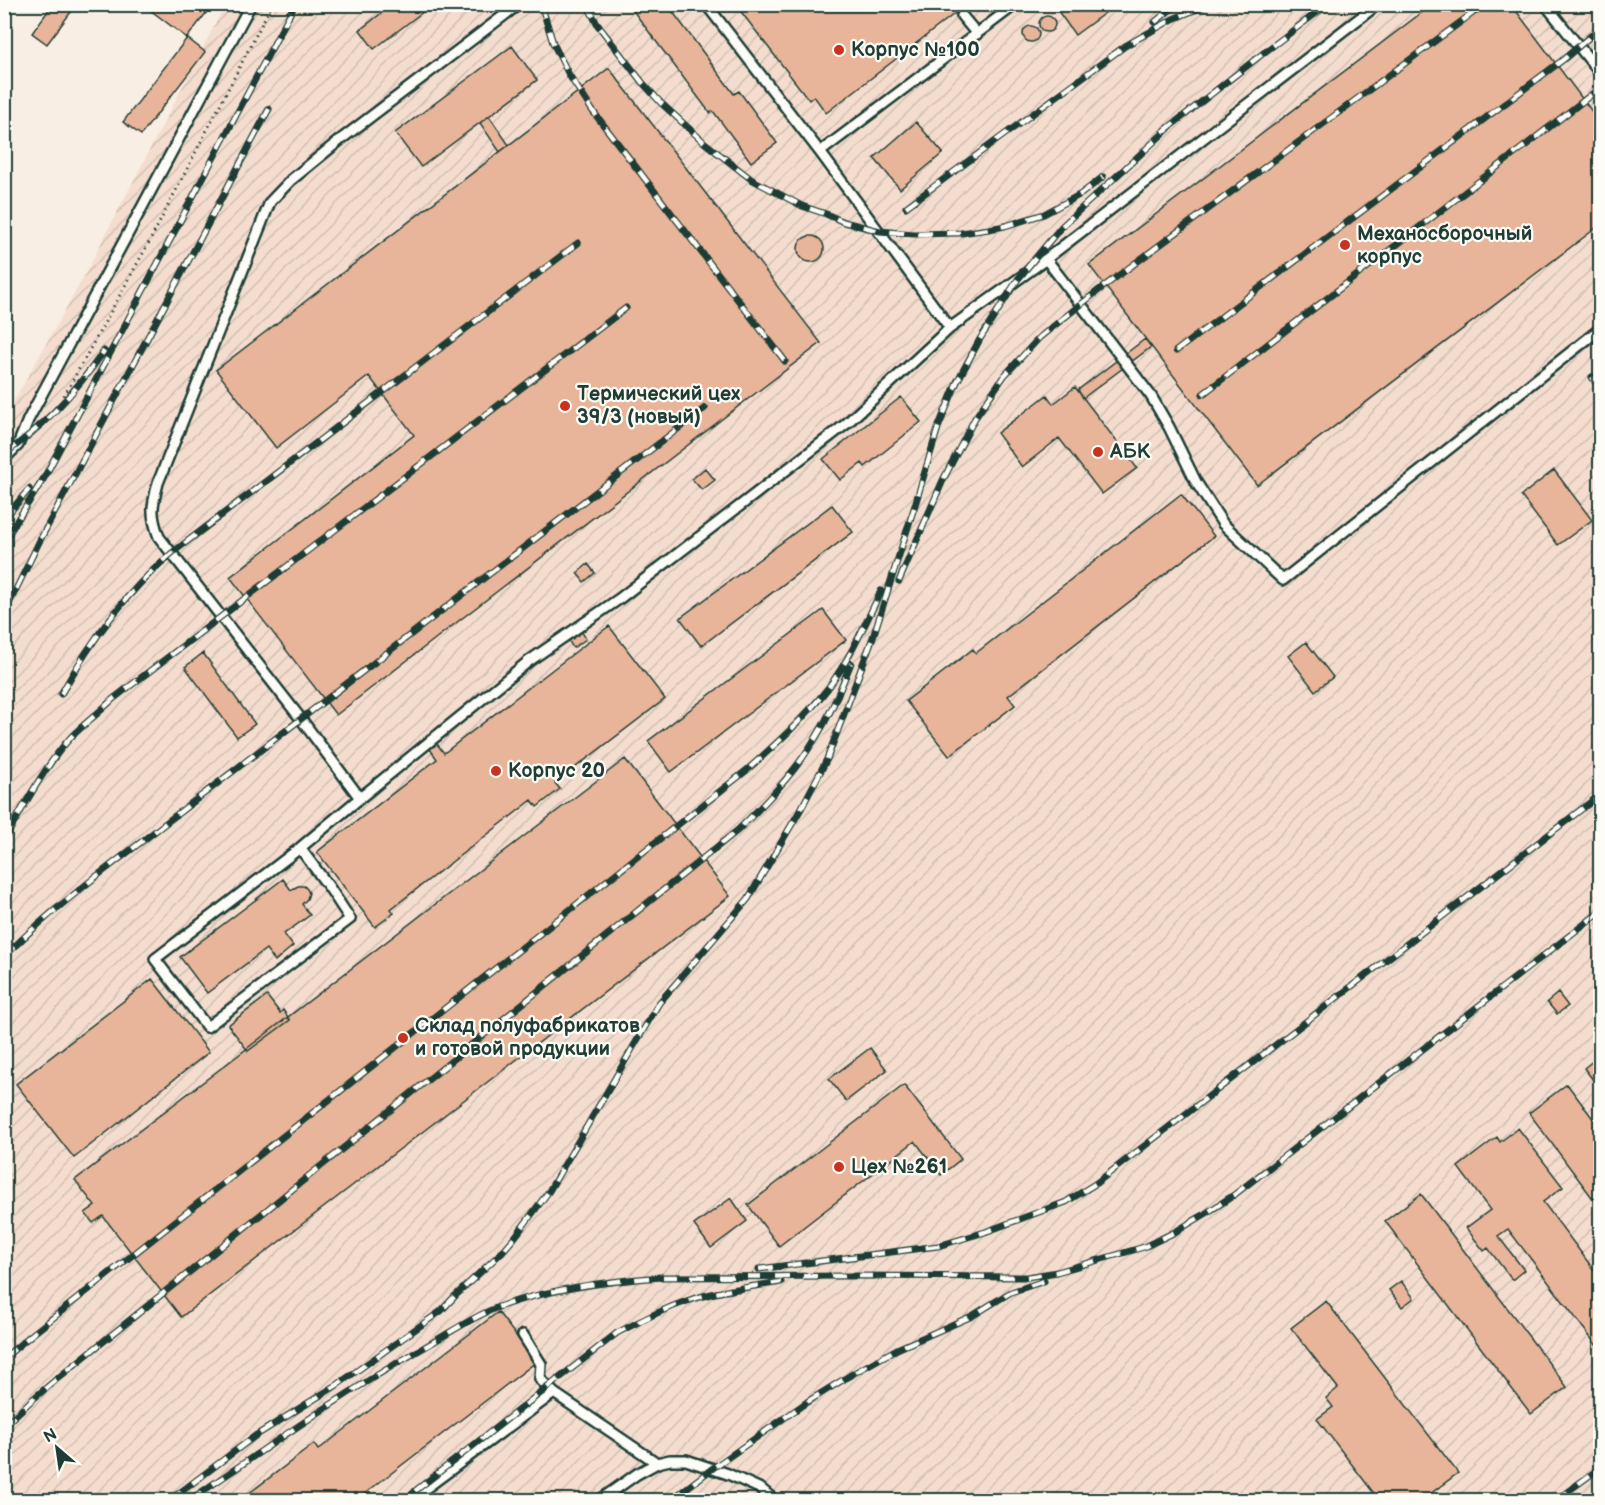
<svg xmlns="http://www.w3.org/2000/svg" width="1605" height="1505" viewBox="0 0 1605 1505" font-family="'Balsamiq Sans',sans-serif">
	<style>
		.industrial { fill: url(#industrial-furrows) }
		.building { fill: #e8b59a; stroke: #1f3d34; stroke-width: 1.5 }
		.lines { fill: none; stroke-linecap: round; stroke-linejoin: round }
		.lane-casing { stroke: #1f3d34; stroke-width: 14 }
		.path { stroke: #1f3d34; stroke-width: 3; stroke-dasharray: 1.5 4.5; stroke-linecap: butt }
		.lane { stroke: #fdfcf7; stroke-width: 9 }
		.rail-casing { stroke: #1f3d34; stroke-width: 7 }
		.rail { stroke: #fdfcf7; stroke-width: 4.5; stroke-dasharray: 14; stroke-linecap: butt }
		.poi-dot { fill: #c8321e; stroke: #fdfcf7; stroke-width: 2 }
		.labels { text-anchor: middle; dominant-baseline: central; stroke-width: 4.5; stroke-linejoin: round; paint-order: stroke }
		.poi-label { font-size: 20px; font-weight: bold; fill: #1f3d34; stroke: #fdfcf7; text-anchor: start }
	</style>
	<defs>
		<pattern id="industrial-furrows" width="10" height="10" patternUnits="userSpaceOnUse" patternTransform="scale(1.5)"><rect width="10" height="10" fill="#f4ddce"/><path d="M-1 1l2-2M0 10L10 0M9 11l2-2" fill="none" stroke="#d1bfb2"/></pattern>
	</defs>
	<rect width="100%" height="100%" fill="#f9eee4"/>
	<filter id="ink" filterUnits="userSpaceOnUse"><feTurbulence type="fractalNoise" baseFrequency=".0167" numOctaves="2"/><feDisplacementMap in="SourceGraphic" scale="12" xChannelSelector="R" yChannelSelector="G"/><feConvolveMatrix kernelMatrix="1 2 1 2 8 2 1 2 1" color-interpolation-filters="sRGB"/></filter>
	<g filter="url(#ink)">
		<path class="industrial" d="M225,5h1375v1495h-1595v-1083l78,-139z"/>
		<path class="building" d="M53,4h24l-30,40 -15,-11z
			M146,4h67l-26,34 -42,-32z
			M393,4h40l-59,45 -14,-19z
			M628,4h39l67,90 5,-3 38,52 -26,19 -38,-51 -3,2z
			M735,4h232l-141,109 -12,-17 -5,4z
			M1053,4h64l-42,31z
			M1433,4h78l82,109 7,-6v118l-343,260 -168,-220z
			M1039 24a8 8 0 1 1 16 0a8 8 0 1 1-16 0Z
			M1023 34a8 8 0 1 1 16 0a8 8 0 1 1-16 0Z
			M187,38l18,14 -64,83 -18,-13z
			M512,46l25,34 -116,87 -26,-34z
			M609,68l212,275 -485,372 -106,-138 184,-142 -45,-59 -93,72 -60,-78z
			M489,116l20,29 -9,7 -20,-29z
			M916,122l27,31 -43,36 -26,-31z
			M798 249a13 13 0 1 1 26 0a13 13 0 1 1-26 0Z
			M1145,339l6,8 -68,51 -5,-8z
			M1075,387l62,81 -35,26 -43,-56 -37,29 -25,-34 50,-38 6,9z
			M901,397l20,25 -56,45 -3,-4 -22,17 -17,-21z
			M705,468l10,12 -13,10 -10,-11z
			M1554,470l38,50 -34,25 -37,-49z
			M1181,494l33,42 -206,160 7,9 -66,51 -43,-55 67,-52 3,4z
			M832,505l21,27 -152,114 -21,-28z
			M588,564l7,9 -11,9 -7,-9z
			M823,610l23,30 -175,132 -23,-31z
			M609,626l56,73 -110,84 5,6 -23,18 -5,-7 -141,109 3,4 -19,14 -58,-75 120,-93 -7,-10 7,-5 7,9z
			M582,632l4,7 -13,9 -4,-7z
			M1306,642l27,35 -18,14 -27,-35z
			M203,653l52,71 -18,13 -52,-70z
			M625,759l105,137 -549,421 -78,-101 -10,7 -8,-10 10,-7 -20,-26z
			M283,879l8,11 7,-4h6l3,3 2,4 -2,6 -5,5 8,11 -26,19 9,12 -18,15 -9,-12 -59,44 -27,-36z
			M152,979l57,73 -135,106 -58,-74z
			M1558,993l10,13 -11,8 -10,-12z
			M267,996l13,17 3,-3 7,10 -42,31 -20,-26z
			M870,1048l17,22 -41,31 -17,-22z
			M1600,1055v34l-16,-21z
			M1567,1084l33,44v80l-71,-95z
			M904,1085l57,74 -20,16 -26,-34 -136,105 -31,-41z
			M1518,1128l45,59 -20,15 57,76v72l-92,-121 -10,7 26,34 -12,10 -24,-32 -4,3 -18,-23 24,-18 -32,-43 39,-30 3,5z
			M1421,1194l146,193 -36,27 -146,-193z
			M731,1198l16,23 -36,27 -17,-23z
			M1401,1281l13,17 -12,9 -13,-17z
			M1326,1301l132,172 -36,27h-43l-62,-81 16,-12 -7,-9 12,-10 -47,-60z
			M498,1312l38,50 -177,136 -4,-5 -10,7h-105l74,-56 4,6z"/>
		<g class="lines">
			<g class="lane-casing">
				<path id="lane" d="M519,4l-179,136 -49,40 -21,22 -112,281c-6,23 -8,31 1,54l142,182 59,79 169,-137 90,-62 227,-175 104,-96
					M706,4l114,148 130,176 96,-69 332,-255
					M1545,4l55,69
					M962,16l15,18
					M820,152l196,-148
					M1046,259l105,137 18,31 27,55 27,42 60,56 317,-251
					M4,459l14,-14 10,-25 223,-416
					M300,848l29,39 21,32 -143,108 -52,-68 145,-111 60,-50
					M554,1393l103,70
					M410,1500l144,-107 -14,-14 1,-15 -18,-29
					M600,1500l37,-26 20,-11 13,-3h16l42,14 33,15 13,11"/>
			</g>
			<path class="path" d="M64,396l89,-161 119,-231"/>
			<use href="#lane" class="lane"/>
			<g class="rail-casing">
				<path id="rail" d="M541,4l12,39 16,32 23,35 193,251
					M587,4l10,20 45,58 19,21 44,40 46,36 51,27 24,8 18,8 36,9 34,3 47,-1 28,-4 16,-3 39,-12 37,-20 22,-17
					M1155,22l22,-18
					M1163,132l103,-81 62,-47
					M906,207l219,-161 48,-27 36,-15
					M1176,351l388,-292 36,-31
					M1592,377l8,12
					M1203,394l397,-306
					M4,454c40,-27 72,-63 100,-103
					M4,519l25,-30
					M4,541l40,-63 251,-474
					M899,581l45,-103 31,-60 29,-42 36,-39 59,-47 386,-286
					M4,614l36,-74 229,-431
					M61,694c30,-53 64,-101 111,-141l406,-310
					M4,840c21,-35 40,-73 67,-103 13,-13 29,-25 42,-38l513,-391
					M4,957c28,-29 58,-53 89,-78l612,-471
					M759,1269l179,-23 47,-14 81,-30 29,-18 505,-389
					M4,1358l26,-22 717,-566c29,-26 57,-51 81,-82 22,-29 37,-64 53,-97
					M4,1426l29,-27 25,-21 680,-548c27,-27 55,-55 75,-88 16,-24 27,-52 38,-79
					M415,1491l202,-158c29,-15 58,-30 90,-38 24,-6 50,-9 74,-13
					M170,1500l85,-64 82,-51 104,-74 15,-16 46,-43 13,-15 34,-46 110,-188 89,-104 54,-92 25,-48 46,-122 42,-132 23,-77 19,-46 23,-43 38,-60 44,-53 106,-97
					M190,1500c76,-52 152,-106 233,-152 27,-15 52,-33 81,-43 50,-17 105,-24 157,-28l192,-1 174,1 30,-5 87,-25 31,-15 30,-18 29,-19 366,-283
					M671,1500l42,-32 94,-66 47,-29 43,-24 75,-33 39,-24 33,-11
					M1556,1500l44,-32"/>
			</g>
			<use href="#rail" class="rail"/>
		</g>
	</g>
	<g class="poi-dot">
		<circle cx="839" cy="50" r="6"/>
		<circle cx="1345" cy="245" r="6"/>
		<circle cx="565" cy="406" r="6"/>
		<circle cx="1098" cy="452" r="6"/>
		<circle cx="496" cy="771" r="6"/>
		<circle cx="403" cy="1038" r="6"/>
		<circle cx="839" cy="1167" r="6"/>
	</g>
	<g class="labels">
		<g class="poi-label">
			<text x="851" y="50">Корпус №100</text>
			<text x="1357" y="234">Механосборочный<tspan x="1357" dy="23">корпус</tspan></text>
			<text x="577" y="394">Термический цех<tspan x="577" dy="23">39/3 (новый)</tspan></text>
			<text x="1110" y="452">АБК</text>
			<text x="508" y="771">Корпус 20</text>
			<text x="415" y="1026">Склад полуфабрикатов<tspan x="415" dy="23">и готовой продукции</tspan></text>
			<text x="851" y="1167">Цех №261</text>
		</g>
	</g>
	<rect width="1605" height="1505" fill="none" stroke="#fdfcf7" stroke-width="24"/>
	<rect x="12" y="12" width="1581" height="1481" fill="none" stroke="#1f3d34" stroke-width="2" filter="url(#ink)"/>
	<g transform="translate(57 1448) rotate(331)" stroke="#fdfcf7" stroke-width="4.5" paint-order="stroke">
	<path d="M0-4.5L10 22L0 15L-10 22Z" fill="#1f3d34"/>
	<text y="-9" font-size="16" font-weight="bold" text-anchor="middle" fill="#1f3d34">N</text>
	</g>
</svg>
